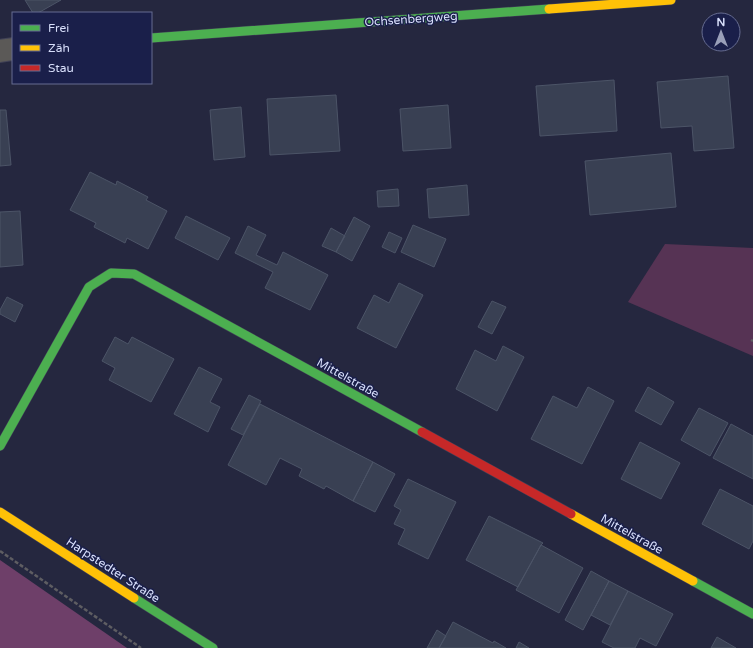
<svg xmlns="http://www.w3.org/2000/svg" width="753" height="648" viewBox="0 0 753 648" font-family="'Varela Round',sans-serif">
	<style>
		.green { fill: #563354 }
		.forest { fill: #6e3f69 }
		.building { fill: #394053; stroke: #4c5467 }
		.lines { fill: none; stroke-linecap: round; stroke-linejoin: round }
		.street-casing { stroke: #414257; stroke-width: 24 }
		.fast-casing { stroke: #414257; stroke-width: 10 }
		.slow-casing { stroke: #414257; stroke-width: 10 }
		.jam-casing { stroke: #414257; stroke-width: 10 }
		.path { stroke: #5e5d62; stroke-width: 2.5; stroke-dasharray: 4 2; stroke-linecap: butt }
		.street { stroke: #5b5957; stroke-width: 22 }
		.fast { stroke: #4caf50; stroke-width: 9 }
		.slow { stroke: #ffc107; stroke-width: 9 }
		.jam { stroke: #c62828; stroke-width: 9 }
		.labels { text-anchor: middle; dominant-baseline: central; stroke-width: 3; stroke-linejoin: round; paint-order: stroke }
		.street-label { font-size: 12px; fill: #d8dffb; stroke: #1a1f4a }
	</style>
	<rect width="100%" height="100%" fill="#25273f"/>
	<path class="green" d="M665,244l88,4v108l-125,-54z"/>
	<path class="forest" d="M0,560l127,88h-127z"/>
	<path class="building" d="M25,0h36l-23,13h-5z
		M728,76l6,72 -40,3 -2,-25 -31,2 -4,-46z
		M614,80l3,51 -77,5 -4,-50z
		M336,95l4,56 -70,4 -3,-56z
		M448,105l3,43 -48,3 -3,-42z
		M241,107l4,50 -31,3 -4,-50z
		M0,110h6l5,55 -11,1z
		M671,153l5,54 -86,8 -5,-54z
		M90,172l26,13 1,-4 31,16 -2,3 21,11 -19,38 -21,-11 -2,5 -31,-16 2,-4 -26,-13z
		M467,185l2,30 -40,3 -2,-29z
		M398,189l1,17 -21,1 -1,-16z
		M20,211l3,54 -23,2v-55z
		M186,216l44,22 -12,22 -43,-22z
		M354,217l16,9 -18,35 -16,-9z
		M413,225l33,14 -12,28 -33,-15z
		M248,226l18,9 -10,20 21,10 6,-13 45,23 -18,35 -45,-22 8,-16 -38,-19z
		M331,228l14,8 -9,16 -14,-6z
		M389,232l13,6 -7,15 -13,-6z
		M399,283l24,12 -27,53 -39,-20 17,-33 15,8z
		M7,297l16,8 -8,17 -15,-8v-4z
		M492,301l14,6 -14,27 -14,-7z
		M115,337l13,7 4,-7 42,22 -23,43 -42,-22 6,-12 -13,-7z
		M503,346l21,11 -27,54 -41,-22 19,-39 21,11z
		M199,367l23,12 -12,23 10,5 -12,25 -34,-18z
		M588,387l26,14 -32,63 -51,-25 22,-43 24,12z
		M648,387l26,15 -13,23 -26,-14z
		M249,395l12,6 -18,34 -12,-6z
		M260,404l113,58 -20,39 -27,-15 -2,3 -25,-13 3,-7 -22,-11 -14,27 -38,-20z
		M699,408l29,15 -18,33 -29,-16z
		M731,424l22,12v43l-40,-21z
		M640,442l40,21 -19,36 -40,-20z
		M373,462l22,12 -20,38 -22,-11z
		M408,479l48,23 -28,57 -30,-15 7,-15 -11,-5 7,-14 -7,-4z
		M720,489l33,17v35l-4,8 -47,-25z
		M489,516l54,27 -2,2 -23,42 -52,-27z
		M541,545l42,23 -24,45 -43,-23z
		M591,571l18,10 -26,49 -18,-10z
		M609,581l19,10 -18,34 -19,-10z
		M628,591l45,23 -17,32 -16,-8 -5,10h-21l-12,-6z
		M453,622l40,21 1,-2 12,7h-67z
		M437,630l9,6 -7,12h-12z
		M717,637l19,11h-25z
		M519,642l10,6h-13z"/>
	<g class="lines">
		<g class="street-casing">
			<path id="street" d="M0,51l13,-2"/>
		</g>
		<g class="fast-casing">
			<path id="fast" d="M151,38l398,-29
				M0,446l89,-159 22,-14 23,1 288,158
				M693,581l60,33
				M134,598l79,50"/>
		</g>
		<g class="slow-casing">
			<path id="slow" d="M549,9l122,-9
				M0,512l134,86
				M571,514l122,67"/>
		</g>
		<g class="jam-casing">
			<path id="jam" d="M422,432l149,82"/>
		</g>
		<path class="path" d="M751,340l2,1
			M0,551l141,97"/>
		<use href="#street" class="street"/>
		<use href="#fast" class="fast"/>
		<use href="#slow" class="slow"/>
		<use href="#jam" class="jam"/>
	</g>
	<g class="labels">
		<g class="street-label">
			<text transform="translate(411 19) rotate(-4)">Ochsenbergweg</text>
			<text transform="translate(348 378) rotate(29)">Mittelstraße</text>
			<text transform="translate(632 534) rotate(29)">Mittelstraße</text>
			<text transform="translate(113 570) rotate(33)">Harpstedter Straße</text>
		</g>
	</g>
	<rect x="12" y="12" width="140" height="72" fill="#1a1f4a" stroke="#666c91"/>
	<rect x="20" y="25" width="20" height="6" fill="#4caf50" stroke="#666c91"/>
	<text x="48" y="32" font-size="12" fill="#d8dffb">Frei</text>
	<rect x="20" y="45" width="20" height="6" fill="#ffc107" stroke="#666c91"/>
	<text x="48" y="52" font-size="12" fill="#d8dffb">Zäh</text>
	<rect x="20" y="65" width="20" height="6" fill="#c62828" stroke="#666c91"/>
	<text x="48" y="72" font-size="12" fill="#d8dffb">Stau</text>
	<g transform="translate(721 32)"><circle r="19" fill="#1a1f4a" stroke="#666c91"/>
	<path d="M0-3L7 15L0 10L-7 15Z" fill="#999fb9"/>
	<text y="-6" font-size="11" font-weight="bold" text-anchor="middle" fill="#d8dffb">N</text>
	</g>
</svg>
